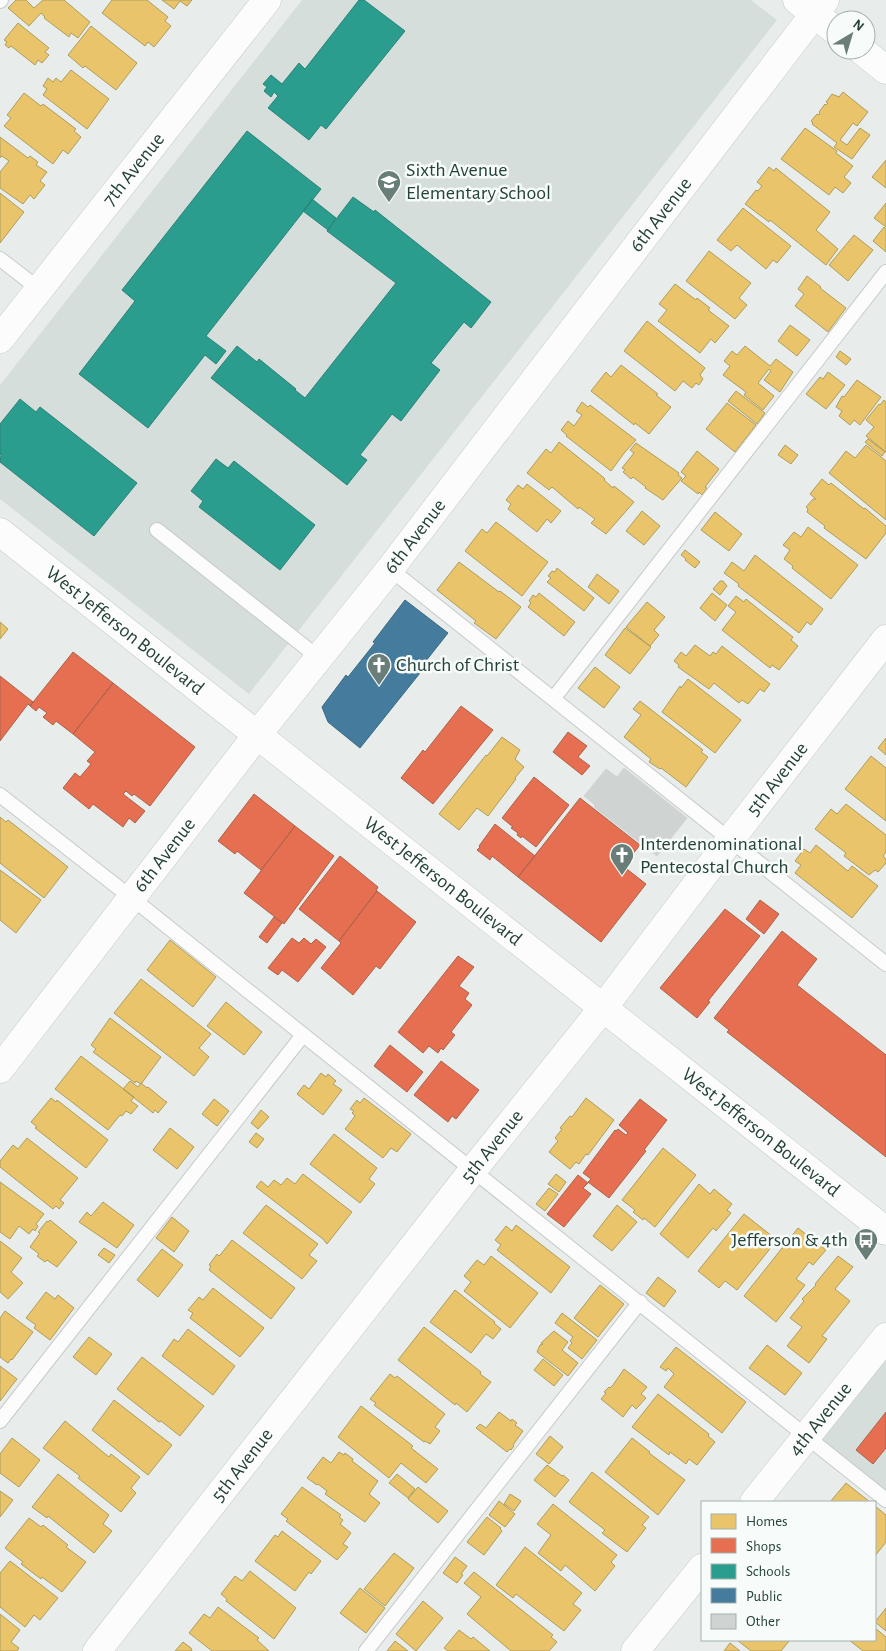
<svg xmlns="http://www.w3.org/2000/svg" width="886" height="1651" viewBox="0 0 886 1651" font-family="'Alegreya Sans',sans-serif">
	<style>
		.built { fill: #d6dedb }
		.homes { fill: #e9c46a; stroke: #ae9d5c }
		.shops { fill: #e76f51; stroke: #ac624a }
		.schools { fill: #2a9d8f; stroke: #288276 }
		.public { fill: #457b9d; stroke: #3b6a7f }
		.building { fill: #cfd4d2; stroke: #d1d6d4 }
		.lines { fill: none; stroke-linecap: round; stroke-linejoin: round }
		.service-casing { stroke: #c5cac8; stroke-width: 16 }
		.minor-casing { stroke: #c5cac8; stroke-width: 29 }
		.tertiary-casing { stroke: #c5cac8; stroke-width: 29 }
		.secondary-casing { stroke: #c3cbc8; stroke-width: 29 }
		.service { stroke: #fcfcfc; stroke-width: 14 }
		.minor { stroke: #fcfcfc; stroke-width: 28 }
		.tertiary { stroke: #fcfcfc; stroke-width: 28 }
		.secondary { stroke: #fcfcfc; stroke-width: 28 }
		.labels { text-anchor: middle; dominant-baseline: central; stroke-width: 5; stroke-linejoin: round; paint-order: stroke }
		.street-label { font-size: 20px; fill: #24423a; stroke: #f7fbf9 }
		.poi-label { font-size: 20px; fill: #24423a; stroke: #f7fbf9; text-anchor: start }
	</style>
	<rect width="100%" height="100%" fill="#e8edeb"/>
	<path class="built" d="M302,0h449l26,20 -528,674 -249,-195v-114z
		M886,1337v163l-79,-64z"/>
	<path class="homes" d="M16,0h10l8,8 9,-8h21l26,22 -12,16 -7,-5 -2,4 -25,-19 1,-1 -4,-4 -12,13 -21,-18z
		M112,0h35l21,17 -3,4 6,5 -17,21 -6,-5 -3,4 -43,-33z
		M162,0h30l-5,6 -7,-5 -6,8z
		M18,23l31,25 -4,4 4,3 -7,8 -4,-3 -3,5 -24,-19 -2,2 -4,-3 2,-3 -3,-2z
		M91,26l46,37 -21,27 -31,-24 -2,2 -15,-13z
		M71,70l38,29 -22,30 -44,-34 4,-6 -4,-3 5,-8 5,4 3,-4 5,4z
		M843,92l25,20 -11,14 -4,-3 -13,17 7,5 13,-17 10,7 -18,24 -18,-12 3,-4 -25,-19 1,-1 -2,-2 6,-7 2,1 1,-2 -1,-1 6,-8 1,1 2,-2 -2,-1 6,-8 7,3z
		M24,93l17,13 2,-2 33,25 -2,2 7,6 -13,17 -5,-4 -10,14 -49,-38 7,-8 -4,-3z
		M805,128l32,23 -1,2 17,13 -9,11 7,6 -8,10 -8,-6 -6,8 -48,-36z
		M0,137l28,21 2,-2 8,6 -2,3 11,7 -7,9 5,4 -11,14 -4,-4 -7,9 -23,-16v-16l9,-11 -7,-5 -2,2z
		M886,160v28l-14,-11z
		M769,167l5,4 2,-3 54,44 -14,18 22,19 -12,16 -56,-45 -1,2 -24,-18 11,-14 2,1 4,-5 -5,-4z
		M0,193l24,19 -24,31z
		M886,203v24l-12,-9z
		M743,208l48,38 -14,17 -4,-3 -7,9 -29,-24 -6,6 -14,-11z
		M884,227l2,2v23l-13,-11z
		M854,235l19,15 -25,31 -19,-16z
		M709,251l42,32 -12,15 8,7 -12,14 -49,-38z
		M807,276l14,11 -1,1 26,20 -18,24 -33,-26 9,-12 -6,-5z
		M675,284l21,16 1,-2 13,10 -2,2 21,16 -14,17 -4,-4 -11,14 -42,-32 9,-11 -8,-6z
		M647,321l58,47 -5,7 3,4 -4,6 -3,-2 -4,5 -9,-7 -8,10 -51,-40z
		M790,325l20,15 -13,16 -19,-15z
		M745,346l25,20 6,-7 17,13 -13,20 -16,-12 7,-9 -2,-2 -11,14 16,13 -11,14 -19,-15 2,-3 -23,-17 7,-9 -6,-5 8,-10 5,4z
		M840,351l11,8 -5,6 -10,-8z
		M621,365l37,29 -2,1 15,12 -22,27 -14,-11 -1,2 -43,-34 15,-19 5,5z
		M828,372l17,13 -19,24 -20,-15 14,-17 3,2z
		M857,380l24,17 -21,28 -6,-5 -4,5 -11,-9 3,-5 -6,-4 6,-11 2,1z
		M736,391l29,22 -8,11 -29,-23z
		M884,400l2,2v50l-20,-16 8,-9 -8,-7 13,-16 1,1z
		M582,402l6,5 2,-2 46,35 -11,12 -14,19 -45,-35 1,-1 -6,-5 7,-9 6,5 8,-11 -6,-4z
		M727,403l29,22 -21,27 -29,-23z
		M868,439l17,13 -3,4 -17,-14z
		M559,442l44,35 2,2 -1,1 9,8 1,-2 20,16 -28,32 -15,-11 4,-4 -16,-12 -1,2 -26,-22 -3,3 -22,-17 19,-24 5,4z
		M636,443l43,30 -1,2 4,3 -19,22 -18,-12 1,-1 -13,-10 -2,2 -8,-7 2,-2 -3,-2 12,-15 -4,-3z
		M785,445l13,10 -7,9 -13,-9z
		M866,445l20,16v59l-57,-47 17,-22 9,7z
		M697,451l22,18 -14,18 2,1 -5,7 -3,-3 -1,2 -17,-13 5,-5 -5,-4z
		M822,479l7,6 2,-2 33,26 1,-1 21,18v7l-20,26 -42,-31 1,-2 -18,-14 1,-3 -2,-2 7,-8h3l-6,-5z
		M527,484l34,27 -10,12 -4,-4 -10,13 -29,-23 3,-5 -5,-4 12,-15 5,4z
		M642,511l18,15 -16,19 -18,-14z
		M715,512l27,22 -13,17 -28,-21z
		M496,522l52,40 -26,34 -57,-45 17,-22 5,4z
		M808,527l50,38 -27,34 -39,-31 1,-2 -9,-7 6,-9 -7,-5 11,-13 7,5z
		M685,550l15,12 -5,6 -10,-8 1,-1 -5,-4z
		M755,555l68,54 -12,16 -4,-3 -8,11 -61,-47 1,-2 -15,-11 8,-11 12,9z
		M459,562l40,30 1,-1 21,16 -25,32 -22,-16 2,-2 -39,-31z
		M557,568l37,30 -10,13 -37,-29 4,-4 -3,-2 4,-5 3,1z
		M597,574l22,17 -10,13 -21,-17z
		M720,581h3l4,5 -7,9 -7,-6z
		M539,593l36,29 -11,14 -36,-29 3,-4 -2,-2 4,-6 3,2z
		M712,593l15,12 -12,16 -15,-13z
		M736,596l8,6 2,-3 47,38 -2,3 7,6 -19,24 -7,-5 -2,3 -48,-38 14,-18 -8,-6z
		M647,602l18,15 -11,13 5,5 -9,11 -24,-19z
		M0,622l8,7 -8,10z
		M625,628l26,19 -21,27 -25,-19z
		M695,645l15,11 3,-4 3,2 6,-8 48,38 -6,8 -4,-3 -12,15 -6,-4 -3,3 -25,-20 -5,6 -31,-22 1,-2 -5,-4 7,-9 5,4z
		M595,667l25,20 -16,21 -26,-20z
		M688,679l53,41 -26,33 -53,-41 18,-26 1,2z
		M640,701l63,49 -2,2 7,5 -22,30 -25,-19 -1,1 -11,-7 2,-3 -27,-22 17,-22 -8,-6z
		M502,737l18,13 -5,9 9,8 -9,11 1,1 -28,37 -11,-8 -18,22 -20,-16 47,-59 1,1z
		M886,738v17l-8,-7z
		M871,756l15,12v53l-41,-32z
		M846,804l40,31v17l-3,4 3,3v4l-8,9 -3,-2 -6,5 -25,-19 2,-3 -31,-24 16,-20 6,5z
		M0,817l6,5 2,-2 60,47 -24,31 -44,-35z
		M816,845l32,26 4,-5 26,20 -26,32 -57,-45 6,-8 -6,-4 9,-12 6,4z
		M0,870l41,30 -25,33 -16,-13z
		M170,940l46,37 -23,30 -46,-37z
		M141,979l70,55 -12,14 10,9 -15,19 -80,-63z
		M226,1002l36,30 -18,23 -37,-29z
		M110,1018l51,39 -20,27 -5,-3 -1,2 -42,-31 3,-3 -5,-4z
		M81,1056l53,41 -3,4 7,5 -7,8 -5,-3 -4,5 -2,-1 -12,15 -53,-41z
		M321,1073l5,4 2,-3 8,7 -3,3 9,6 -19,25 -26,-21 7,-9 5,4z
		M130,1081l8,6 3,-4 6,5 1,-1 17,14 2,1 -9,11 -3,-3 -2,3 -30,-24z
		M51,1098l5,4 1,-2 51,40 -22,28 -51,-40 2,-1 -6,-5z
		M364,1098l47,36 -14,18 -6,-4 -8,10 -38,-29 10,-13 -3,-3 2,-2 -4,-2 7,-9 3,3z
		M586,1098l28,22 -26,35 -2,-1 -7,10 -3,-2 -6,7 -21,-17 9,-11 -3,-3 7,-9 -2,-1 10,-12 2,1z
		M214,1099l15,12 -12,15 -15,-12z
		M261,1110l8,7 -11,12 -7,-6z
		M170,1128l24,19 -17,22 -24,-19z
		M256,1133l8,6 -7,9 -8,-6z
		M334,1134l43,34 -8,11 6,5 -15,19 -50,-39z
		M27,1138l51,40 -18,22 4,3 -5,6 -3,-3 -3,3 -53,-42v-6l13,-16 5,4z
		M663,1148l33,27 -41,52 -11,-9 -1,2 -10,-8 2,-2 -13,-10z
		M303,1174l49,38 -25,32 -4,-5 -67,-52 5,-6 7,6 6,-7 7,5 6,-7 8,6z
		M556,1174l10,8 -7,10 -11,-8z
		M0,1182l44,32 -8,10 2,2 -3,5 -2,-2 -4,5 -10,-8 -9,13 -10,-7z
		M699,1184l11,10 4,-5 18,15 -5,6 4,3 -15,18 -3,-3 -25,30 -28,-24z
		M549,1188l9,6 -13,17 -9,-7z
		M103,1202l31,23 -17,23 -38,-26 8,-10 4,4z
		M266,1205l52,39 -9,11 8,6 -15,18 -59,-46z
		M617,1205l20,17 -25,29 -19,-15z
		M744,1214l33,26 -40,50 -12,-9 -6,7 -21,-17z
		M172,1217l17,14 -15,21 -18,-14z
		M50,1220l27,22 -20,25 -10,-7 -2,2 -8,-6 2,-2 -9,-7 10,-14 -2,-1 9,-11 1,1z
		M516,1225l54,42 -19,26 -54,-43 4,-5 -6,-5 11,-14 6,5z
		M798,1228l28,22 -13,15 -4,-3 -13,17 9,6 -29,37 -32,-26z
		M232,1240l63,48 -24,31 -62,-49 2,-4 -2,-1 8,-11 2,2 2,-2z
		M0,1241l22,17 -11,14 12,11 -15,16 -8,-7z
		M104,1248l11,7 -6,8 -11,-8z
		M162,1249l21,16 -25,32 -21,-17z
		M491,1256l47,37 -28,35 -46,-37 7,-9 -7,-6 13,-16 7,5z
		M838,1256l15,11 -18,22 15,12 -28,35 5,3 -18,24 -22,-17 15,-19 -12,-9 14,-17 -2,-2 14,-14 -1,-1z
		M658,1277l18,14 -12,16 -18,-14z
		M600,1285l24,19 -26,33 -24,-19z
		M213,1288l51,40 -24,29 -50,-39 3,-5 -5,-3 11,-13 4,3z
		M455,1290l40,32 -1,1 7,6 -8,10 -7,-5 -15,19 -41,-31z
		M46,1292l9,7 3,-4 16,13 -24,32 -16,-12 2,-3 -10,-7z
		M5,1311l28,21 -21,28 -1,-1 -3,4 -8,-6v-39z
		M562,1313l35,27 -15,19 -14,-11 4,-5 -2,-2 3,-4 -18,-14z
		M424,1327l57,45 -1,2 11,8 -24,30 -11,-9 -1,2 -57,-45z
		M188,1329l47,37 -22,29 -51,-39 12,-17 4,3z
		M554,1331l14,11 -6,8 16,13 -10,13 -31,-24 3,-7 3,-1 -2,-1z
		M89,1337l23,17 -16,21 -23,-18z
		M767,1345l35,28 -17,22 -36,-27z
		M676,1347l70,55 -24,31 -58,-46 10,-13 -6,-6 -2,3 -6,-4z
		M142,1357l62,49 -24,30 -19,-15 -2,1 -42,-33z
		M543,1359l20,16 -9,11 -20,-16z
		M0,1366l17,13 -17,22z
		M624,1369l23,18 -6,7 5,4 -10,11 -4,-4 -9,12 -22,-18 5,-6 -2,-1 5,-5 1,1 3,-3z
		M390,1374l5,4 2,-2 48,38 -10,13 5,4 -10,13 -5,-3 -1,1 -50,-37 2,-2 -6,-4z
		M658,1394l51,40 -1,2 7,6 -18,23 -8,-6 -3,5 -16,-12 -1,3 -37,-28z
		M114,1400l58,45 -24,30 -56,-45z
		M361,1406l52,40 -2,2 27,21 -12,14 -25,-20 -12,15 -51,-41z
		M499,1412l12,9 1,-2 5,4 -2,2 8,6 -10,14 1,1 -3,4 -1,-1 -3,3 -31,-24 4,-4 6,4z
		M65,1421l44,36 2,-3 29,23 -9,11 5,5 -15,19 -43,-34 2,-2 -37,-28z
		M550,1436l13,11 -14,17 -13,-10z
		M12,1438l28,22 -21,27 -19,-14v-19z
		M632,1438l18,14 -1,1 36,27 -27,35 -53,-43z
		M339,1452l5,3 1,-2 8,6 -1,2 26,20 -9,13 11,9 -15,19 -40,-28 2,-3 -9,-7 -1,1 -10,-7 16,-21 8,6z
		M547,1465l15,11 1,-1 6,5 -14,17 -21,-17z
		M592,1472l57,45 -7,8 4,3 -19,24 -25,-19 3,-3 -36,-28z
		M58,1474l51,41 -6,9 9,7 -18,22 -46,-37 -1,2 -15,-11z
		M397,1474l18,15 -7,9 -19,-15z
		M846,1483l24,19h-40z
		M302,1487l39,28 -2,2 4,3 -3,4 11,9 -8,11 5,3 -11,13 -51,-39 2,-2 -7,-5z
		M418,1487l30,24 -10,12 -30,-24z
		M0,1491l13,9 -13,17z
		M510,1494l11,7 -7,10 -10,-7z
		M499,1501l16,13 -10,13 -16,-12z
		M553,1504l64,51 -6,7 4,4 -20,25 -30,-26 -4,6 -23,-18 13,-18 -14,-11z
		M875,1506l11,9v27l-11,14z
		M487,1517l14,11 -1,1 2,2 -18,24 -17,-13z
		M29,1518l12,9 2,-2 25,20 -2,2 20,15 -24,30 -20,-15 -1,2 -20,-15 2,-2 -18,-14z
		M282,1531l39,30 -10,13 -2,-2 -14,19 -40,-30 20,-26 3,2z
		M525,1547l57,46 -9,11 8,6 -17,21 -48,-37 -3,4 -17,-13z
		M394,1553l20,15 -29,38 -21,-17z
		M455,1557l12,9 -6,8 2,1 -6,8 -14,-10z
		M10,1561l48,37 -18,22 -6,-5 -9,12 -25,-20v-34z
		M250,1571l46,37 -22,31 -48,-38 1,-2 -6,-5 14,-18 7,5z
		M474,1572l79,63 -2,2 6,5 -8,9h-38l-44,-37 14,-17 -17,-14z
		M360,1588l25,20 -19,25 -26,-20z
		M423,1601l20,17 -27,33 -20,-17z
		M218,1607l41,31 -2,2 12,11h-57l-23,-18 15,-19 6,4z
		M886,1608v23l-11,-9z
		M0,1614l20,16 -9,12 8,6 -2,3h-17z
		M875,1628l11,9v14h-23l-14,-11h26z
		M459,1630l12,9 2,-2 17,14h-42l-4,-3z
		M737,1640h53l-9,11h-30z
		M395,1641l13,10h-21z
		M183,1642l8,6 1,3h-17z
		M730,1643l10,8h-16z"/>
	<path class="shops" d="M73,652l40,31 -40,51 -17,-13 -3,4 -10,-8 4,-4 -8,-6 -3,4 -6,-5z
		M0,676l33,26 -3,4 -2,-2 -28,37z
		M113,683l82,64 -45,59 -16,-12 -2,2 -6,-5 -3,3 22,17 -10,12 -6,-5 -6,9 -30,-23 -4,5 -26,-21 12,-15 5,4 11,-13 -4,-3 8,-9 -22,-18z
		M461,706l32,24 -60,74 -32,-26 22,-28 2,2z
		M568,732l19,14 -9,11 12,9 -8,9 -29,-23z
		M534,777l35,28 -33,42 -14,-11 -1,2 -4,-3 1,-2 -7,-5 2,-1 -11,-9z
		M254,794l41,32 -34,44 -24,-19 -2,3 -17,-13z
		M580,798l60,47 -17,21 23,18 -45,58 -83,-65z
		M495,824l40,32 -17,21 -26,-21 -2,4 -13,-10 3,-3 -1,-1z
		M295,826l39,30 -50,68 -40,-31z
		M340,856l38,31 -2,4h1l-38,50 -40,-32z
		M377,891l39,31 -36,47 -4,-3 -23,29 -32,-27 20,-25 -2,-2z
		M760,900l19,14 -15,20 -18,-15z
		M725,909l35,27 -52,65 2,1 -13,16 -37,-30z
		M274,917l8,6 -15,20 -8,-6z
		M782,931l35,28 -20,26 89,70v102l-159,-125 2,-2 -15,-12z
		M292,938l7,5 5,-5 7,6 5,-5 10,8 -28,35 -16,-12 -4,5 -10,-7z
		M458,956l16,11 -15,19 10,7 -4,6 7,6 -21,27 4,3 -12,15 -2,-2 -3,5 -9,-7 -6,7 -25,-21z
		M390,1045l33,27 -16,20 -33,-26z
		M441,1061l38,29 -23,29 -4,-3 -4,6 -34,-27z
		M640,1099l27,21 -23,30 2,1 -37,47 -21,-16 3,-3 -8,-6 32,-43 1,1 2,-2 8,6 2,-2 -9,-8z
		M578,1175l10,8 -5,5 8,6 -27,33 -17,-13z
		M886,1412v36l-13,16 -17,-14z"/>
	<path class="schools" d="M359,0h5l41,31 -79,98 -5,-4 -12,15 -41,-32 10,-12 -4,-4 -3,5 -7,-6 3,-4 -4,-3 8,-9 11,9 17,-21 6,6z
		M247,131l74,58 -115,147 20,15 -10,13 -11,-9 -57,73 -69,-54 56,-73 -13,-11z
		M353,197l21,15 1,-2 116,92 -20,26 -7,-6 -33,41 9,7 -39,51 -9,-7 -32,41 7,5 -20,25 -136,-107 26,-32 20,16 2,-3 37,30 -1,1 10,8 91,-115 -69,-52z
		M312,199l24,19 -8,12 -25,-19z
		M20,399l16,13 4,-5 97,76 -43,53 -94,-74 1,-7 -1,-1v-30z
		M216,459l12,9 6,-7 81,64 -35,45 -81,-63 4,-6 -12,-10z"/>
	<path class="public" d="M405,600l43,33 -30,38 2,2 -60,75 -32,-26 -6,-15 24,-32 2,2 27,-34 -2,-1z"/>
	<path class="building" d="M624,768l63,50 -30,38 -63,-49 1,-2 -11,-9 22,-27 11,8z"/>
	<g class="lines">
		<g class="service-casing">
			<path id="service" d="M0,1l1,-1
				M0,259l39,30
				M157,530l162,128
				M390,569l496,395
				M553,699l333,-427
				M0,795l133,104 753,601
				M0,1421l303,-386
				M366,1651l274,-349"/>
		</g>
		<g class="minor-casing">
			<g id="minor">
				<path d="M797,0l39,31"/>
				<path d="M861,50l25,20"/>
				<path id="s1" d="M0,1069l257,-334 133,-166 435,-569"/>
				<path id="s2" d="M754,1502l132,-165"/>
				<path id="s3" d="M97,1651l376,-481 130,-162 127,-168 156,-201"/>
				<path d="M635,1651l67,-83"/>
			</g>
		</g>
		<g class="tertiary-casing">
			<g id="tertiary">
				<path id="s4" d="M0,339l267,-339"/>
			</g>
		</g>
		<g class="secondary-casing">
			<g id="secondary">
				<path id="s5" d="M0,532l886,699"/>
			</g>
		</g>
		<use href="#service" class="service"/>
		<use href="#minor" class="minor"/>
		<use href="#tertiary" class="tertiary"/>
		<use href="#secondary" class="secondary"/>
	</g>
	<defs>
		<g id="school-pin" transform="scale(1.25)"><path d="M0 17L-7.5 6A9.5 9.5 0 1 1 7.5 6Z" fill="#697e78" stroke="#f7fbf9"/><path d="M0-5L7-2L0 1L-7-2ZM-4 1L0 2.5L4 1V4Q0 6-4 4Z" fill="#fff"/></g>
		<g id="church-pin" transform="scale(1.25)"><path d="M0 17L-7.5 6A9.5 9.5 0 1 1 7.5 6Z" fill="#697e78" stroke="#f7fbf9"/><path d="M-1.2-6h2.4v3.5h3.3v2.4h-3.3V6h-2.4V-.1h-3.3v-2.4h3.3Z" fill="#fff"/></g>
		<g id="bus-pin" transform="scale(1.25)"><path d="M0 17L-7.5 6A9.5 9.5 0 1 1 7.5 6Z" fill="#697e78" stroke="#f7fbf9"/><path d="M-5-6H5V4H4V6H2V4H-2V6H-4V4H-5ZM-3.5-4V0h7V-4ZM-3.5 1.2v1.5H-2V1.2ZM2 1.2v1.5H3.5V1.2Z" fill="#fff"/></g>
	</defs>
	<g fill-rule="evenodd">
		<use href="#school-pin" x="389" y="182"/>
		<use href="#church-pin" x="379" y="665"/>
		<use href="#church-pin" x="622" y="855"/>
		<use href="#bus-pin" x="866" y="1240"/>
	</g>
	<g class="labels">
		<g class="street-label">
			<text stroke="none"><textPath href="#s4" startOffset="216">7th Avenue</textPath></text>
			<text stroke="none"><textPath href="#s1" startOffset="1080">6th Avenue</textPath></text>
			<text stroke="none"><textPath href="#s1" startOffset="675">6th Avenue</textPath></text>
			<text stroke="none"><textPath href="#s5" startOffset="159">West Jefferson Boulevard</textPath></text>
			<text stroke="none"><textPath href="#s3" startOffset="1106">5th Avenue</textPath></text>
			<text stroke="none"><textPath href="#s1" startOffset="270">6th Avenue</textPath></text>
			<text stroke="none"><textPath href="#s5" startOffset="564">West Jefferson Boulevard</textPath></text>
			<text stroke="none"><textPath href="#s5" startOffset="969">West Jefferson Boulevard</textPath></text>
			<text stroke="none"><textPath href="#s3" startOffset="641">5th Avenue</textPath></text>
			<text stroke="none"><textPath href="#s2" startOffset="106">4th Avenue</textPath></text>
			<text stroke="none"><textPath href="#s3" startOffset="236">5th Avenue</textPath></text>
		</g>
		<g class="poi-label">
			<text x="406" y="170">Sixth Avenue<tspan x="406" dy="23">Elementary School</tspan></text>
			<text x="396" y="665">Church of Christ</text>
			<text x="640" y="844">Interdenominational<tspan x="640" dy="23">Pentecostal Church</tspan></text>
			<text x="848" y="1240" text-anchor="end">Jefferson &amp; 4th</text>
		</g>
	</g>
	<rect x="701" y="1501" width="175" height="140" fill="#f7fbf9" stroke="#a3b1ad"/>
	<rect x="711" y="1514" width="25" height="15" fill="#e9c46a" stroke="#a3b1ad"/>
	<text x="746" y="1526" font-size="15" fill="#24423a">Homes</text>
	<rect x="711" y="1538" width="25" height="15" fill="#e76f51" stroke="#a3b1ad"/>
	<text x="746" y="1551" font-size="15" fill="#24423a">Shops</text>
	<rect x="711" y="1564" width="25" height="15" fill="#2a9d8f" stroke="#a3b1ad"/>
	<text x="746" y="1576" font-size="15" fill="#24423a">Schools</text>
	<rect x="711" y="1588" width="25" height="15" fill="#457b9d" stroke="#a3b1ad"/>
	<text x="746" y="1601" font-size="15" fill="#24423a">Public</text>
	<rect x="711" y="1614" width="25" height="15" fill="#cfd4d2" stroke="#a3b1ad"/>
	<text x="746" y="1626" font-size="15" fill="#24423a">Other</text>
	<g transform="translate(851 35) rotate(38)"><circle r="24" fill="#f7fbf9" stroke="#a3b1ad"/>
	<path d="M0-4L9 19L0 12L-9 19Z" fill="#697e78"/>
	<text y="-8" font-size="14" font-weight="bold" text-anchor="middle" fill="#24423a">N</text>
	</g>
</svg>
